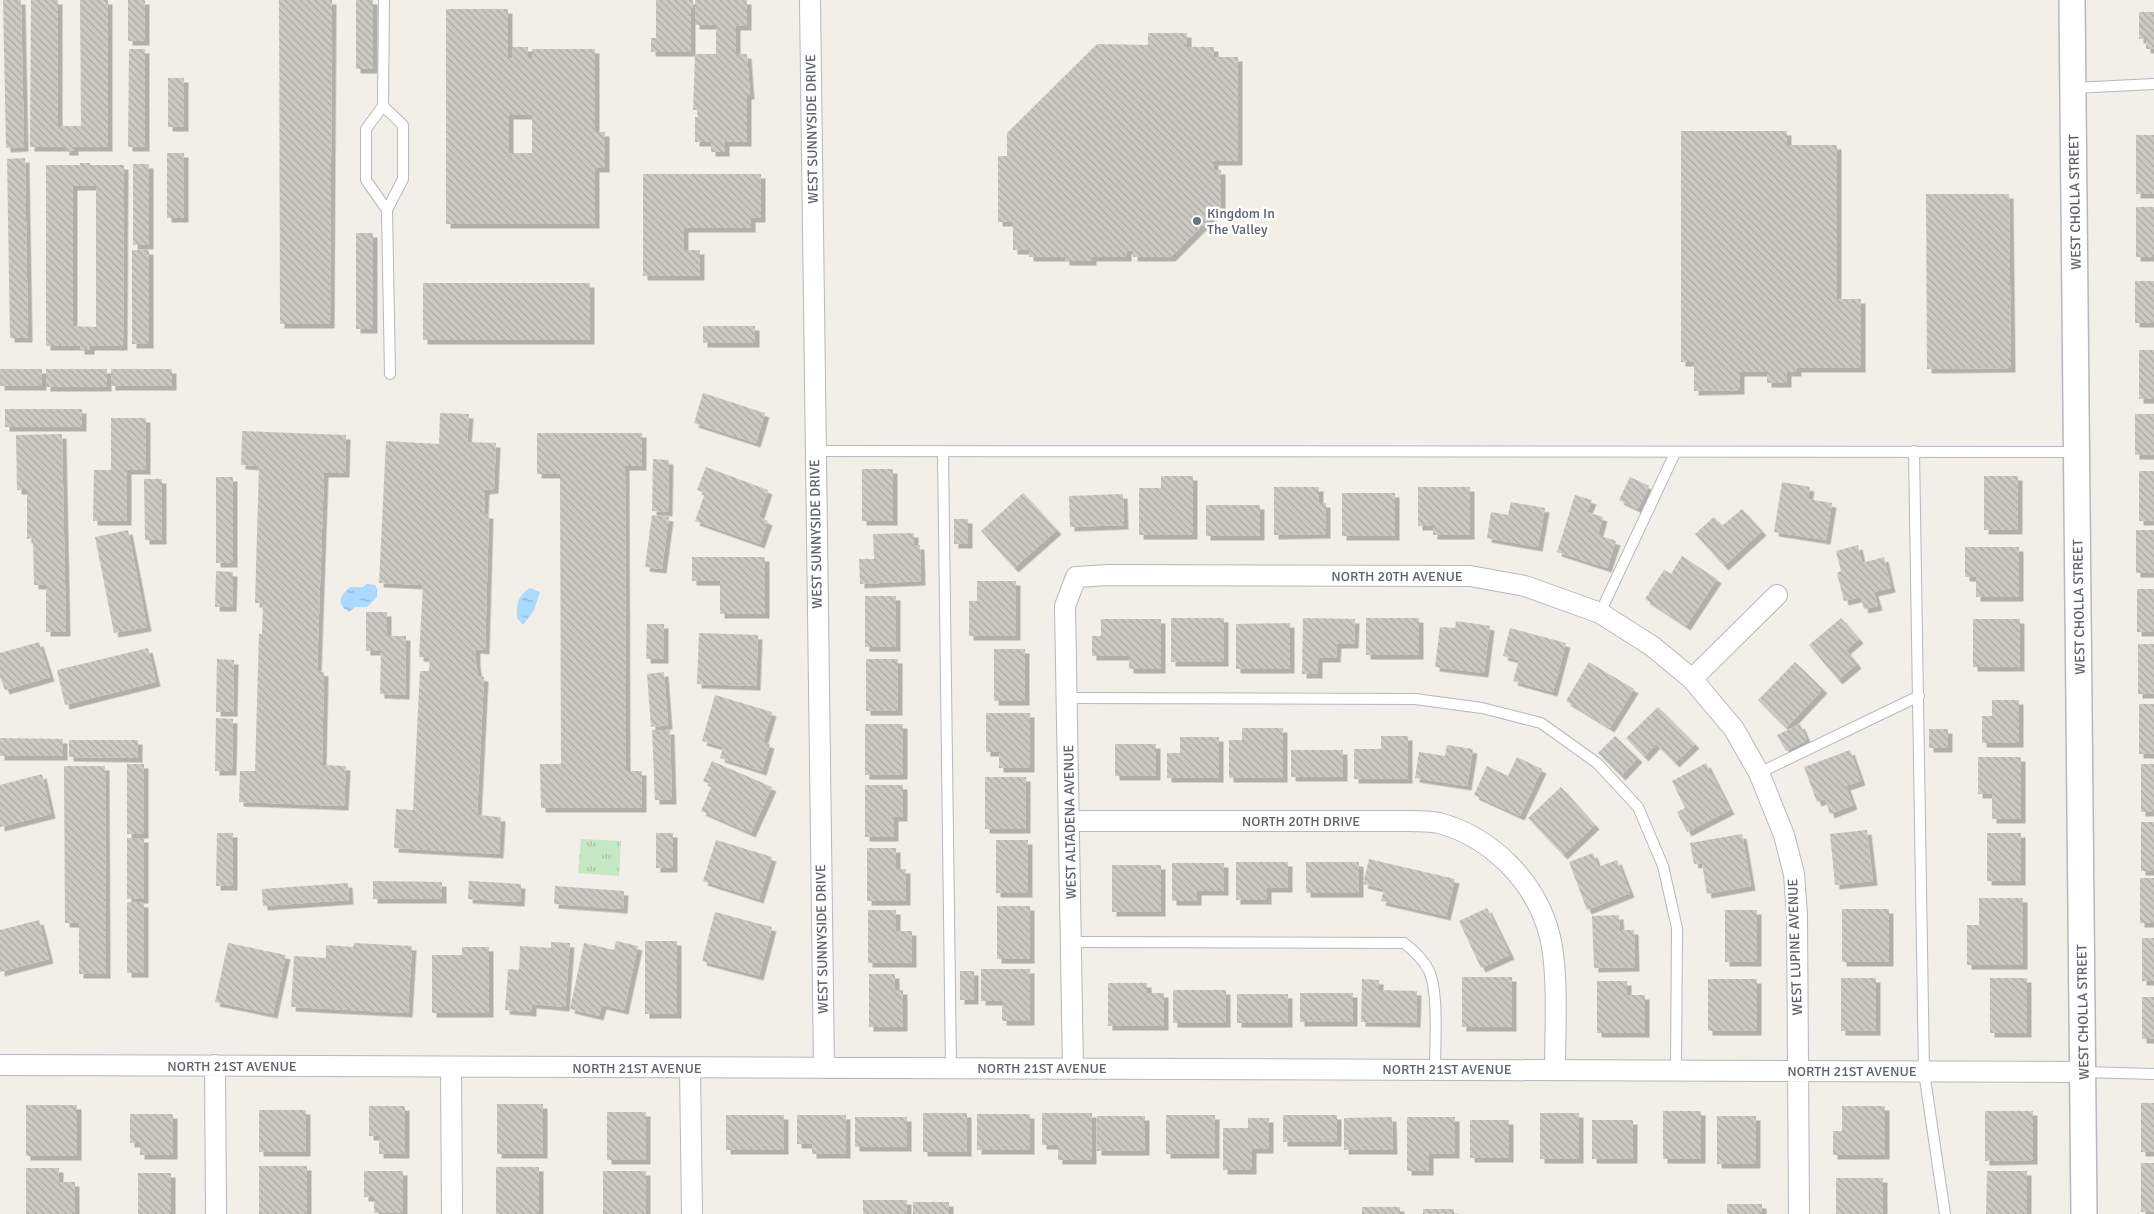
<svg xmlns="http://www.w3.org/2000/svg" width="2154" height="1214" viewBox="0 0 2154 1214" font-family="Signika,sans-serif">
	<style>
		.grass { fill: url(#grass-tufts) }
		.water { fill: url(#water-ripples) }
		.building { fill: url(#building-back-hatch); fill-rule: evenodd; filter: url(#shadow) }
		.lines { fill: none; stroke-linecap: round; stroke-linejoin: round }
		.service-casing { stroke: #b5b8bc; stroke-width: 12 }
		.minor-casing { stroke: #b5b8bc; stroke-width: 22 }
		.tertiary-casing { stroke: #b5b8bc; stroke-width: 28 }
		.service { stroke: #fff; stroke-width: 10 }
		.minor { stroke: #fff; stroke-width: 20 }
		.tertiary { stroke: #fff; stroke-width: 25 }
		.worship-dot { fill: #6b7280; stroke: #fff; stroke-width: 2 }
		.labels { text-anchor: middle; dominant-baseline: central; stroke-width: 5; stroke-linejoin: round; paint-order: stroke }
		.street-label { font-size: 14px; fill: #5f6368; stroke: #fff }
		.worship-label { font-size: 14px; fill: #5b616d; stroke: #fff; text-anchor: start }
	</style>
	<defs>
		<pattern id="grass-tufts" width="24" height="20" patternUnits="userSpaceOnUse" patternTransform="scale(1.25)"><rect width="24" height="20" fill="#c5e8c5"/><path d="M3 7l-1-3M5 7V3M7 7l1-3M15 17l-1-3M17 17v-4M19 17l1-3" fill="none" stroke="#a3c0a4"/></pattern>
		<pattern id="water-ripples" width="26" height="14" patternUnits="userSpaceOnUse" patternTransform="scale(1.25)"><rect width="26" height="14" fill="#aadaff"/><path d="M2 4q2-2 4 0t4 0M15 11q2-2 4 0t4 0" fill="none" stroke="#8eb4d2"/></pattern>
		<pattern id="building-back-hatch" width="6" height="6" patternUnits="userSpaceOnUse" patternTransform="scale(1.25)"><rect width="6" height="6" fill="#cccac5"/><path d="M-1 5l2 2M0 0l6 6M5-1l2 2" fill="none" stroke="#a9a8a4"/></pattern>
		<filter id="shadow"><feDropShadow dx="4.5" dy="4.5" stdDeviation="0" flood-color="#0004"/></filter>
	</defs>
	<rect width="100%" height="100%" fill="#f1efe8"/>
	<path class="grass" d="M581,839l40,2 -2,35 -41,-3z"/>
	<path class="water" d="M367,584l8,1 2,4v8l-10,10h-12l-6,5c-14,-8 -9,-16 1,-25h13z
		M530,588l10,4 -6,18 -11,15 -6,-7c-1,-13 1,-23 13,-30z"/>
	<path class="building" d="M3,0h18l3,147 -18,1z
		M31,0h27v126h23l-1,-126h28v147h-34v4h-9v-4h-35z
		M128,0h17v41h-17z
		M279,0h53l-2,324h-50z
		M356,0h17v69h-17z
		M656,0h37v8h-2v44h-40v-14h5z
		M695,0h52v26h-11v28h11l3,41h-3v47h-22v10h-14v-10h-16v-25h3l-1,-7h-4l2,-56h21v-29h-21z
		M446,9h62v49h4v-11h16v11h4v-9h63v83h10v36h-10v56h-149zM509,115h23v38h-23z
		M2139,12h15v37h-8v-10h-7z
		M1148,33h39v14h27v10h24v104h-24v9h7v37l-50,50h-38v-6l-6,-1v7h-35v4h-27v-4h-36v-7h-16v-28h-15v-66h9v-23l90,-89 51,1z
		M129,49h16v98h-17z
		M168,78h16v49h-16z
		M1681,131h106v14h50v154h24v69h-64v4h-10v11h-20v-11h-27v18l-46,1v-29h-13z
		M2136,135h18v59h-18z
		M167,153h17v65h-17z
		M25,158l3,180h-18l-3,-179z
		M80,163h10v2h34l-1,181h-33v4h-10v-4h-34v-181h34zM73,186h23v141l-23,-1z
		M133,164h16v81h-16z
		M643,174h118v44h-10v10h-67v22h16v26h-57z
		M1926,194h83l2,174 -84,1z
		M2136,207h18v50h-18z
		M356,233h17v96h-17z
		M132,250h17v94h-17z
		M2135,281h19v42h-19z
		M423,283h167v57h-167z
		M703,326h52v17h-52z
		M2139,350h15v49h-15z
		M0,369h42v17h-42z
		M46,369h61v18h-61z
		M111,369h61v17h-61z
		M703,393l62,20 -9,30 -62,-20z
		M5,409h77v18h-77z
		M440,413l29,1 -2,28 29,1 -2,46 -9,1 -1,24h5l-4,136 -9,-1v13l2,14 6,1 -7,138 24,2 -2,37 -105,-6 2,-39 17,1 7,-139h9l1,-13 -11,-1 4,-72 -44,-2 7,-142 53,3z
		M2135,414h19v41h-19z
		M111,418h35v52h-19v51h-34l1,-51h17z
		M242,431l104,4 -1,38h-21l-7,198 7,1 -2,93 24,1 -2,40 -105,-4 1,-31h15l4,-137h3l1,-31h-8l4,-137 -18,-1z
		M537,433h105v33h-17l1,305h16v37h-101l-1,-44h21l-1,-290h-23z
		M62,434l4,198h-20v-47h-12l-1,-47 -6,1v-49h-10l-1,-55z
		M653,459l16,1 -1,52 -16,-1z
		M706,467l62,23 -9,27 9,4 -8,23 -65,-23 10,-28 -8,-3z
		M862,469h31v52h-31z
		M2139,471h15v50h-15z
		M1161,476h32v59h-54v-47h22z
		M1984,476h34v54h-34z
		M216,477h17v86h-17z
		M1630,477l19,9 -11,23 -19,-9z
		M144,479h18v61h-17z
		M1782,482l28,5 -2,12 24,4 -6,37 -52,-8z
		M1274,487h45v16h7v31l-52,1z
		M1418,487h52v48h-37v-9h-15z
		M1023,493l34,37 -43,38 -33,-37z
		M1342,493h53v43h-53z
		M1123,494l1,31 -54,2 -1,-31z
		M1575,495l17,5 -5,12 16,5 -5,18 18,6 -9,27 -50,-16z
		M1511,502l34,6 -7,39 -51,-9 4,-26 17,3z
		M1206,505h54v31h-54z
		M1742,509l20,22 -38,35 -29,-32 19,-17 8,9z
		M652,515l17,2 -7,52 -17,-2z
		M954,519h14v25h-14z
		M128,530l19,97 -33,6 -19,-96z
		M2136,530h18v43h-18z
		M914,533v12h6l1,36 -61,3 -1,-25h15l-1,-25z
		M1858,545l4,18 22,-6 7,31 -17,4 4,14 -14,3 -3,-12 -17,4 -7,-28 4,-2 -5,-20z
		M1965,547h54v50h-43v-20h-11z
		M1682,556l35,23 -31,47 -41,-27 19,-29 7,4z
		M692,557h73v57h-45v-33h-28z
		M216,571l17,1 -1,35h-17z
		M977,581h39v55h-47v-35h8z
		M2137,589h17v43h-17z
		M865,596h31v51h-31z
		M366,612h21v24h19l-1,59 -25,-1 1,-43h-15z
		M1171,618h53v44h-53z
		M1303,618l52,1 -1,25h-17l-1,14h-18v16h-16z
		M1366,618h53v37h-53z
		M1841,618l18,21 -13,11 11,14 -19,16 -29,-35z
		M1101,619h60v50h-32v-13h-37v-20h9z
		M1973,619h47v48h-47z
		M1456,621l34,5 -6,47 -49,-6 5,-40 15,1z
		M1290,623v46h-54v-45z
		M647,624h17v35h-18z
		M1510,628l56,15 -13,49 -40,-11 6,-21 -16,-4z
		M699,633l59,2 -2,51 -59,-2z
		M39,642l11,35 -45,13 -5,-13v-24z
		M2138,644h16v50h-16z
		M148,648l8,34 -91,23 -8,-35z
		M994,649h31v52h-31z
		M217,659l17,1 -1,52h-17z
		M866,659h32v52h-32z
		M1589,662l45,27 -24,39 -44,-27z
		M1795,662l28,27 -37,39 -28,-28z
		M664,672l4,53 -17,2 -4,-53z
		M715,695l57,17 -9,30 7,2 -8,27 -42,-13 3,-11 -21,-6z
		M1992,700h27v43h-37v-27h10z
		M2139,704h15v50h-15z
		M1658,707l37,37 -20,19 -19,-19 -12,13 -18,-19z
		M986,713h44v55h-31v-16h-13z
		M216,718l17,1 -1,52h-17z
		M865,724h38v51h-38z
		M1800,724l7,16 -21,11 -9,-16z
		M1242,728h41v50h-54v-38h13z
		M1929,729h19v19h-19z
		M652,730h18l2,70h-17z
		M1381,736h27v43h-54v-30h27z
		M1615,736l23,22 -17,18 -23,-23z
		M1180,737h39v41h-52v-25h13z
		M0,738l63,1v17h-63z
		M69,740h69v18l-69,-1z
		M1115,744h41v32h-41z
		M1447,745l26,4 -6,37 -52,-8 4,-26 26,4z
		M1291,750h52v27h-52z
		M1850,750l11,31 -15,5 7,19 -23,9 -5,-15 -8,3 -13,-35z
		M1517,757l25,12 -22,47 -46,-21 13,-29 21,10z
		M1978,757h43v62h-29v-25h-14z
		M712,761l60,26 -21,46 -50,-22 11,-26 -9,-4z
		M1706,763l24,47 -43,22 -10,-20 8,-4 -13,-27z
		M127,764h17v70h-17z
		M2141,764h13v48h-13z
		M64,766h41l1,208h-27v-51h-14z
		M42,774l9,40 -51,13v-42z
		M985,777h41v52h-41z
		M865,785h38v32h-9v20h-29z
		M1561,787l34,38 -32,30 -35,-37z
		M2141,822h13v49h-13z
		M1867,830l6,51 -38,4 -5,-51z
		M217,833h16v53h-17z
		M656,833h17v35h-17z
		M1987,833h34v48h-34z
		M1742,834l9,52 -44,8 -5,-31 -8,1 -4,-21z
		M127,838h17v61h-17z
		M716,840l56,17 -13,42 -56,-18z
		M996,840h32v53h-32z
		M867,848h29v21h10v32h-39z
		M1593,853l5,14 19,-7 13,33 -43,17 -18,-48z
		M1369,859l86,20 -9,37 -65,-15 3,-12 -21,-5z
		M1236,862h52v26h-21v12h-31z
		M1306,862h53v31h-53z
		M1172,863h52v28h-27v10h-25z
		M1112,865h49v47h-49z
		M2140,878h14v45h-14z
		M373,881l69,1v17h-69z
		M469,881l52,3 -1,18 -52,-3z
		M348,883l1,17 -86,6 -1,-17z
		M555,886l69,5 -1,18 -69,-5z
		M1979,898h44v67h-56v-40h12z
		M127,902l17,1v70h-17z
		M997,906h33v53h-33z
		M1487,908l23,47 -29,13 -22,-47z
		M1842,909h47v53h-47z
		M868,910h28v21h16v32h-44z
		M1725,910h32v52h-32z
		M715,912l57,15 -13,49 -57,-15z
		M1619,915l1,15h14l1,37 -41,1 -2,-52z
		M39,920l10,39 -49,13v-42z
		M2142,938h12v43h-12z
		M616,941l22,5 -14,64 -22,-5 -3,11 -29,-7 14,-66 30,7z
		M645,941h32v73h-32z
		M551,942l19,1 -5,64 -33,-3v8l-27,-2 3,-41 11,1 1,-24 31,2z
		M228,943l58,12 -13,59 -58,-12z
		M354,943l58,3 -4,67 -117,-6 3,-51 32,2v-13l27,2z
		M462,947h27v66h-57v-58h30z
		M981,969h49v52h-28v-20h-21z
		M960,971h14v29h-14z
		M869,974h26v16h8v37h-34z
		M1462,977h50v50h-50z
		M1841,978h35v53h-35z
		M1990,978h37v55h-37z
		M1362,979l17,1v10l38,1 -1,32 -55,-1z
		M1708,979h49v52h-49z
		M1597,981h30v14h18v38h-48z
		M1108,983h39v10h17v33h-56z
		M1173,990h53v33h-53z
		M1300,993h53v29h-53z
		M1237,994h51v29h-51z
		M2142,997h12v42h-12z
		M2141,1103h13v49h-13z
		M497,1104h46v50h-46z
		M26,1105h51v51h-51z
		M369,1106h36v48h-26v-18h-10z
		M1842,1106h43v49h-52v-24h9z
		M259,1110h47v42h-47z
		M1663,1111h38v48h-38z
		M1985,1111h48v49l-48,1z
		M607,1112h39v48h-39z
		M923,1113h44v39h-44z
		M1042,1113h50v47h-34v-15h-16z
		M1540,1113h39v46h-39z
		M130,1114h43v41h-33v-12h-10z
		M977,1114h53v36h-53z
		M726,1115h58v35h-58z
		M797,1115h49v39h-34v-10h-15z
		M1166,1115h49v39h-49z
		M1283,1115h54v27h-54z
		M1097,1116h48v35h-48z
		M1717,1116h39v48h-39z
		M855,1117h52v30h-52z
		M1392,1117l1,33h-49v-32z
		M1407,1117h48v37h-26v17h-22z
		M1248,1118h21v31h-17v21h-29v-42h25z
		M1470,1120h39v38h-39z
		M1592,1120h41v39h-41z
		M2141,1163h13v49h-13z
		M259,1166h48v48h-48z
		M496,1167h43v47h-43z
		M26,1168h33v14h16v32h-49z
		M364,1171h39v42h-29v-16h-10z
		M603,1171h43v43h-43z
		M1987,1171h40v43h-41z
		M138,1173h33v41h-33z
		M1836,1178h47v36h-47z
		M863,1200h44v14h-44z
		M913,1202h36v12h-36z
		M1727,1204h35v10h-35z
		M1362,1207h38v7h-38z
		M1423,1209h31v5h-31z"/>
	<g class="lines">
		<g class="service-casing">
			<path id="service" d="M384,0l-1,106 -17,23v51l21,30
				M2073,88l81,-4
				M383,106l20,19v54l-16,31 3,164
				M815,451l1262,1
				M1914,451l10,621 21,142
				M943,452l8,616
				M1600,613l75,-160
				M1068,698l347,1 67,9 59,15 56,40 41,44 25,59 14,62 -1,142
				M1759,773l160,-77
				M1071,942l333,1c9,7 18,15 24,26 11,19 7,76 7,100
				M2084,1072l70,2"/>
		</g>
		<g class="minor-casing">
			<path id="minor" d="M810,0l14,1068
				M1692,679l85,-84
				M1070,821h339c9,0 20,0 30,2 52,14 96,58 110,110 10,36 6,99 6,137
				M0,1065l2084,7
				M215,1065l1,149
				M451,1067l1,147
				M690,1069l2,145
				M1073,1069l-8,-463 11,-29 33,-2 361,1 55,10 75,27 52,33 40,33 42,50 25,44 25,62 10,39 3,41 2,299"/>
		</g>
		<g class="tertiary-casing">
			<path id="tertiary" d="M2072,0l12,1214"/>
		</g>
		<use href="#service" class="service"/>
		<use href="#minor" class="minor"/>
		<use href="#tertiary" class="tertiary"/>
	</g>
	<circle class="worship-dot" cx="1197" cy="221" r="5"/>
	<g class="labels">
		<g class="street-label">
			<text transform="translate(812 129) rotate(-91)">WEST SUNNYSIDE DRIVE</text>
			<text transform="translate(2075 202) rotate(-91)">WEST CHOLLA STREET</text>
			<text transform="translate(816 534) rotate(-91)">WEST SUNNYSIDE DRIVE</text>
			<text x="1397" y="576">NORTH 20TH AVENUE</text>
			<text transform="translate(2079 607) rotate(-91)">WEST CHOLLA STREET</text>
			<text x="1301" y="821">NORTH 20TH DRIVE</text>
			<text transform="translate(1070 822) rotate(-91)">WEST ALTADENA AVENUE</text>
			<text transform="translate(822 939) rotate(-91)">WEST SUNNYSIDE DRIVE</text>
			<text transform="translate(1795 947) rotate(-92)">WEST LUPINE AVENUE</text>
			<text transform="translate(2083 1012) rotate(-91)">WEST CHOLLA STREET</text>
			<text x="232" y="1066">NORTH 21ST AVENUE</text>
			<text x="637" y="1068">NORTH 21ST AVENUE</text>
			<text x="1042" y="1068">NORTH 21ST AVENUE</text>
			<text x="1447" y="1069">NORTH 21ST AVENUE</text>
			<text x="1852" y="1071">NORTH 21ST AVENUE</text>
		</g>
		<g class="worship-label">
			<text x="1207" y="213">Kingdom In<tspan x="1207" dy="16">The Valley</tspan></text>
		</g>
	</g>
</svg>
